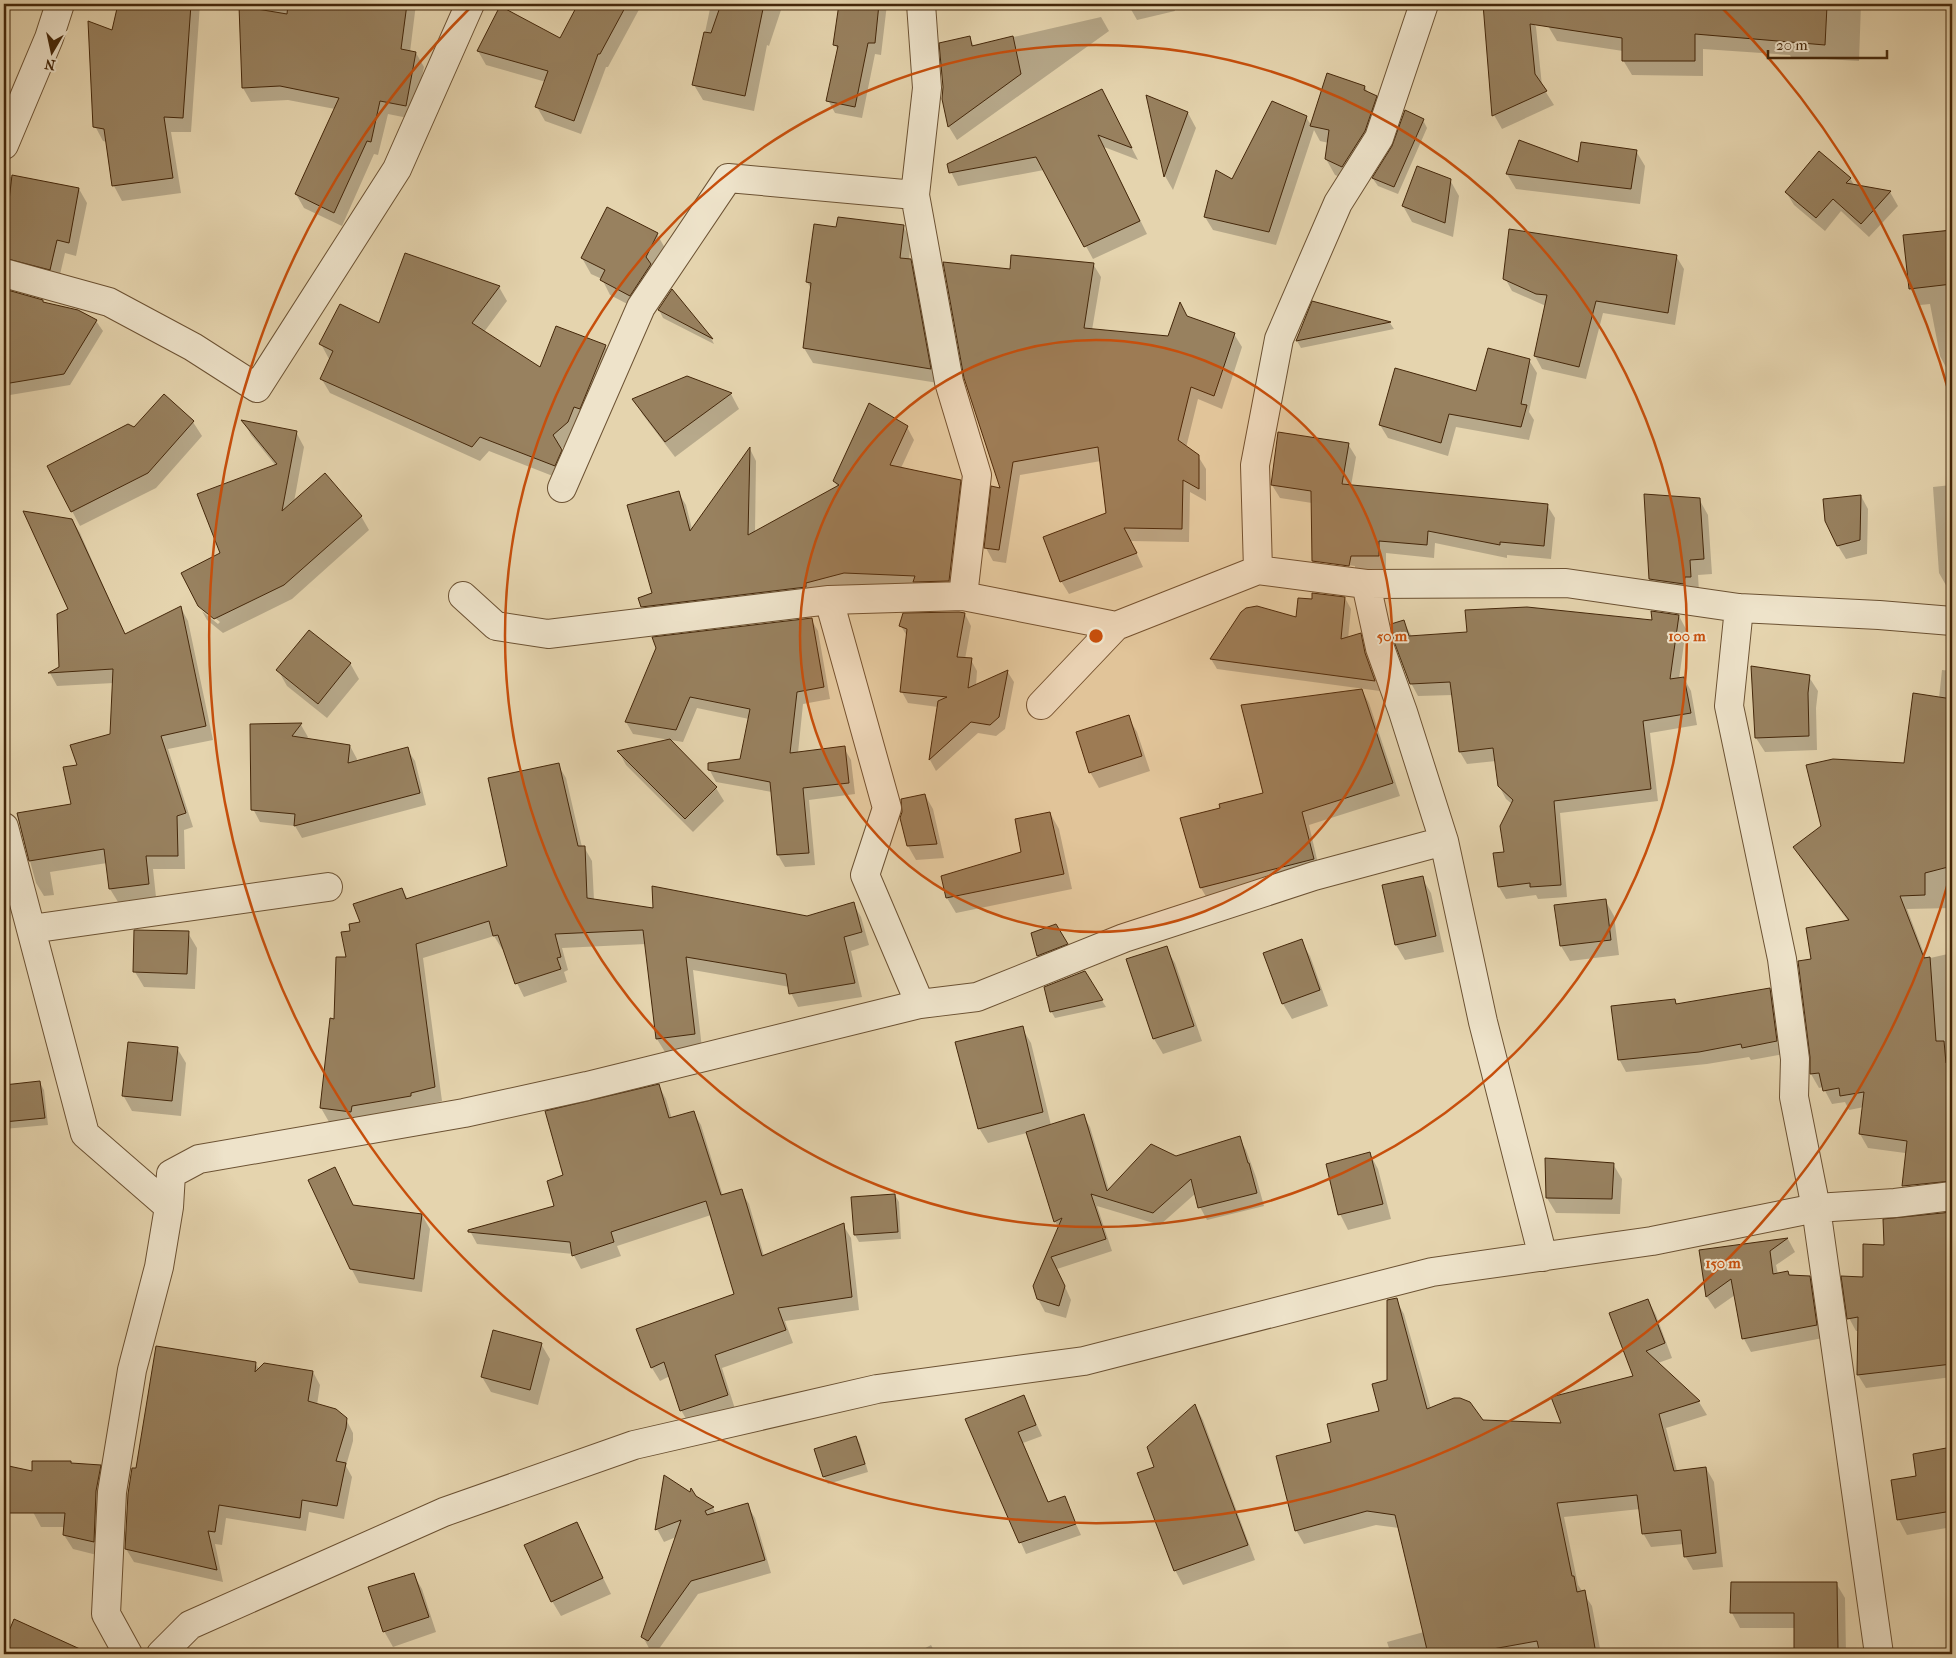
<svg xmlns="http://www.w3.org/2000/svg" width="1956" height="1658" viewBox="0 0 1956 1658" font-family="'IM FELL French Canon',serif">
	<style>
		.shadow { fill: #0003; fill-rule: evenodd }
		.building { fill: #98815f; stroke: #44270a }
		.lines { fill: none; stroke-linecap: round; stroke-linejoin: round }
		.minor-casing { stroke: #6c5233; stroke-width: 30 }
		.minor { stroke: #eee3ca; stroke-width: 28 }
		.ring { fill: none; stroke: #c74f0c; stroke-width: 2.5 }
		.centre { fill: #c74f0c; stroke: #eee3ca; stroke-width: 2.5 }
		.ring-label { font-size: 15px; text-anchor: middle; font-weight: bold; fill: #c74f0c; stroke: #eee3ca; stroke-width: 4; stroke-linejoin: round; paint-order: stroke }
	</style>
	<rect width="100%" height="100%" fill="#e5d4ae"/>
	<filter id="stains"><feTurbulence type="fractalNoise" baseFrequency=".004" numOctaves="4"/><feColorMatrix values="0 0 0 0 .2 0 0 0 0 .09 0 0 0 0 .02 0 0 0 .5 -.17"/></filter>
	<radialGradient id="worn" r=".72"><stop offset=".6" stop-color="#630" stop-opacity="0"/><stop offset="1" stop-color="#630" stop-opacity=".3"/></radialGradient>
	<path class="shadow" d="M119,4h81l-9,128h-20l10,61 -59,8 -8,-15 -7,-44 -4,-1 -8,-15z
		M240,4h176l-6,48 6,1 8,14 -11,52 -25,-5 -10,41 -4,-1 -32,72 -38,-18 -8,-14 39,-85 -47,-9 -37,2 -8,-14z
		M579,4h63l-34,63h-2l-25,67 -36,-13 -8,-14 9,-25 -60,-17 -8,-14 82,-11z
		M711,4h72l-14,42 -2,-1 -13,66 -51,-11 -9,-15z
		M840,4h47l-6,51 -6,-1 -13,64 -27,-5 -7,-13 10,-50 -3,-5z
		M1128,4h45l2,7 -38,9z
		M1547,4h158v5l62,1v-6l48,2v-2h46l-2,57 -68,-4 -1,-2 -87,-6v27l-71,-1 -9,-15v-9l-66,-10 -9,-15z
		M1528,13l8,14 6,59 12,19 -52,24 -8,-14z
		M1101,17l8,14 -152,109 -8,-13 -6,-28 1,-12 25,-50 5,9z
		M1365,87l3,6 8,4 9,15 -34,69 -16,-6 -9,-16 3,-16 -9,-2 -6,-11 -38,115 -63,-15 -8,-13 27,-36 74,-64 5,8z
		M1148,97l40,16 8,15 -23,62 -8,-14z
		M1109,104l29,56 -34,-13 43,87 -54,25 -49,-89 -86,16 -7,-14z
		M1423,120l4,8 -29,66 -20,-8 -5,-7z
		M1636,151l9,15 -5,38 -124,-15 -9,-15 72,-10z
		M4,176l31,4 44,9 8,14 -11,53 -11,-3 -7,30 -54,-12z
		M1850,178l4,7 36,7 8,14 -29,31 -28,-26 -16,20 -31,-26 -8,-13z
		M1450,180l9,16 -6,41 -41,-15 -9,-16z
		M903,226l8,14 -2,20 10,15 19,108 -125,-20 -9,-15 8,-58 -5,-8 31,-53z
		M1952,231v141l-3,1 -9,-17 -10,-52 -10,1 -10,-17 -6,-51z
		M657,234l9,16 -27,60 -29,-15 -8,-16 -11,-5 -9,-16z
		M1676,256l8,13 -9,56 -72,-12 -17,66 -44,-10 -7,-13 11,-50 -34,-15 -7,-13z
		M1093,264l8,13 -9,53 77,8 18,-20 47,16 8,13 -20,62 -24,-10 -12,49 12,8 8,13v32l-16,-9 -1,50 -58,-1 12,26 -74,27 -8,-13 46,-67 -6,-53 -81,14 -14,88 -13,-2 -7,-13 16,-58 9,-220z
		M499,287l8,14 -23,31 57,37 64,-23 8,15 -37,76 -16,13 9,16 -6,14 -74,-29 -9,10 -150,-68 -9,-15 8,-19 -8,-15z
		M4,290l38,11 2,2 52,18 7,10 -33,54 -66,11z
		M672,291l40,49 2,4 -51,-26 -4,-8z
		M1313,303l77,20 4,6 -93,19 -4,-7z
		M1529,360l8,13 -8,39 5,8 -5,20 -73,-13 -8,29 -60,-18 -8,-13 97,-33z
		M731,394l8,15 -64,48 -32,-42 -9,-15z
		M193,422l9,14 -46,52 -76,38 -32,-60z
		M244,422l52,10 8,15 -10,55 67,14 8,14 -77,69 -69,34 -16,-13 -5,-9 16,13 2,-2 -21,-17 23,-52 54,-87 -25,-31z
		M907,427l7,13 -13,28 59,13 7,13 -11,99 -306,26 -8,-13 11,-12 25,-102 8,13 6,24 58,-80 6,12 -1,72 83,-46 -4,-6z
		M1348,444l8,13 -5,29 196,19 8,13 -4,41 -44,-4v3l-72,-15 -1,15 -48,-5v16h-28v4l-37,1 -8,-13 -1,-58 -32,-5 -8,-13zM1319,561l36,5v2l-36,-5z
		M1951,485h1v102h-5l-8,-14 -6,-86z
		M1861,496l7,13 -1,45 -21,5 -8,-13z
		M1699,499l9,16 4,59 -14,1 1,17 -40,2 -9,-15z
		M72,520l8,13 45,102 56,-27 7,13 25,119 -45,9 25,78 -9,3 1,39h-32l3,28 -38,5 -8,-13 -3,-26 -57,9 4,23 -10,1 -8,-13 -19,-69 55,-9 6,-39 34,-31 2,-52 -57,3 -7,-13 10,-5 9,-58z
		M1345,598l6,11 -3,30 12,-4 6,10 5,20 9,26 -163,-22 -6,-10 31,-46 56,6 15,-19z
		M965,614l6,12 -6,33 6,1 6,11 -1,15 31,-15 7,11 -9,47 -9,7 -18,-3 -42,38 -6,-11 8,-53 -30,-4 -6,-11 6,-54 -7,-12z
		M1679,616l7,13 -7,50 5,-1 7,13 6,34 -47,8 8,68 -98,12 7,84 -29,2 -2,-4 -30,4 -7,-12 -5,-33 11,-1 7,-49 -6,-5 -7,-13 -3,-25 -29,3 -7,-12 -7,-57 -35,1 -7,-13 -8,-62 9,16 241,-16z
		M811,619l7,12 12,68 -27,5 -5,49 46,-5 7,12 4,34 -46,6 6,65 -30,2 -7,-12 -6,-63 -56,-10 -7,-13 33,-9 7,-41 -52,-11 -14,34 -50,-8 -7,-12z
		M350,663l9,16 -32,39 -40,-32 -9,-16z
		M1942,670l10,1v237l-45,1 19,50 26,-6v191l-9,1 -1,13 -74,-10 -8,-14 4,-27 -15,3 -4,-8 -13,2 -9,-17 -4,1 -8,-14 2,-114 36,-38 -46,-61 -8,-13 110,-84 34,-66z
		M1809,677l9,14 -2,17 1,42 -52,2 -9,-14z
		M1362,690l7,13 31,93 -91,29 11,47 -112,28 -7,-12 -19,-69 40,-10 43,-15z
		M1128,717l9,15 13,39 -51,17 -9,-16z
		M301,725l7,12 -2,3 44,6 7,13 -1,3 51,-13 8,12 11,44 -124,33 -7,-12 -35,-4 -7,-13 -1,-83z
		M619,752l97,36 8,13 -31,31 -67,-67z
		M558,765l8,13 16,69h2l8,14 2,39 60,10 154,7 45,-14 8,14 8,28 -18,6 11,46 -64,10 -7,-14 -1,-6 -97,-17 9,78 -37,4 -8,-13 -11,-95 -84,4 6,22 -4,2 3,10 -43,15 -7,-14 -13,-35 -2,1 -8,-13 -71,22 19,143 -24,6v3l-59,15 -30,-3 -8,-14 11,-88h3l17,-88 50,-43 6,10 101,-32z
		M925,795l8,14 11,49 -28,2 -8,-14 -7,-28 2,-6z
		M1050,813l9,16 13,60 -116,24 -9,-15 76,-46z
		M4,874l7,28 -7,1 6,27 -6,1z
		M1422,878l9,15 13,59 -39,8 -9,-15 -13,-59z
		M1605,900l9,16 5,39 -49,6 -9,-15z
		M1055,926l16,25 -29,12 -4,-7 -6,-22z
		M188,933l9,15 -2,41 -51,-2 -9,-15z
		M1301,941l9,15 18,50 -36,13 -9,-15z
		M1166,948l9,15 27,78 -39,13 -9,-15 -26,-79z
		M1084,972l22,35 -51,11 -4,-7z
		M1769,990l8,13 7,51 -33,6 -2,-3 -42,7 -81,8 -7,-13 56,-59 2,5z
		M1022,1028l9,15 20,82 32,-10 7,12 19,63 67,-33 63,-19 7,12 10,27 8,29 -57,14 -7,-13 -4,-14 -36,32 -63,-19 15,45 -55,18 14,31 -5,18 -21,-6 -7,-13 21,-70 -4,-8 -28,-88 -39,10 -9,-15z
		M177,1048l9,15 -5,53 -49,-5 -9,-16z
		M40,1083l4,7 4,35 -44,4v-43z
		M659,1086l7,13 6,20 21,-7 8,13 22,71 18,-5 8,13 15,52 79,-31 8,13 8,72 -74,11 8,22 -71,25 13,41 -46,15 -8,-14 -11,-34 -10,5 -8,-13 -14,-38 97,-35 -24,-80 -94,31 4,10 -40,13 -8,-15 -96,-10 -7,-13 85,-24 10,-31z
		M1370,1154l8,15 13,50 -43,11 -8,-16z
		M1613,1164l9,15 -2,35 -64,-1 -9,-15z
		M895,1195l4,7 2,37 -42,3 -4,-7z
		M353,1206l69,9 8,14 -8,63 -63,-9 -8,-15z
		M1788,1239l7,13 -19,13 2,9 31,3 8,13 6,48 -72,14 -7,-13 -9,-44 -20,14 -8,-12 -6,-46z
		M1885,1244l67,7v126l-86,11 -8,-13 1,-44h-3l-7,-13 15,-40z
		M1396,1300l8,14 27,95 51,12 81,4 72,-48 13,-77 8,15 16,43 -14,5 41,39 8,13 -41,13 11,43 29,-3 8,14 9,85 -30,3 -8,-14 -1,-12 -33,3 -8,-14 -3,-24 -76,8 14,68 14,21 9,48h-210l-4,-12 37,-10 -25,-104 -23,-3 -72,19 -8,-14 37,-87 48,-31 7,-31z
		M541,1344l9,15 -12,46 -47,-13 -9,-15z
		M255,1363l4,6 54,3 7,13 -3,20 29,14 7,14v8l-7,25 6,11 -8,42 -35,-7 -3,19 -80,-13 -4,27 -7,-1 8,38 -89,-20 -8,-13 11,-79z
		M1024,1397l18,39 -19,7 26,60 15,-5 17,37 -55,19 -60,-135z
		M1195,1405l8,15 52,140 -72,25 -8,-15 -19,-102z
		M856,1437l4,7 8,28 -40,12 -4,-7 -8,-27z
		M1952,1448v79l-45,8 -8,-15 -7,-39 25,-4 -3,-22z
		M71,1464l29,3 8,14 -7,75 -28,-7 -9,-14 1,-8h-24l-8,-15z
		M665,1478l48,30 3,6 31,-9 8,13 16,55 -73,21 -42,59 -6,-3 -7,-13 33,-100 -12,5 -7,-13z
		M576,1523l35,71 -50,22 -9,-15z
		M413,1574l9,15 14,43 -43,15 -9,-16z
		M1836,1583l9,15 1,56h-48l-2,-5v-21h-56l-8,-15z
		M15,1621l49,22 7,11h-67v-8z
		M931,1645l5,9h-22z"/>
	<path class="building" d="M118,4h73l-8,114 -19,-1 9,61 -61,8 -8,-57 -11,-2 -5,-106 24,9z
		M288,4h119l-6,45 15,3 -10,54 -26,-5 -9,41 -4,-1 -33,72 -39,-19 44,-96 -59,-12 -38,2 -3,-82 48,8z
		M578,4h49l-27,50h-2l-24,67 -39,-14 13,-36 -71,-20 23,-45 60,32z
		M721,4h43l-19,92 -53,-11 12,-53 7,1z
		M839,4h40l-4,39h-7l-13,64 -29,-6 12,-55 -5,-1z
		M1483,4h185v2h27v2l71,1v-5l61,2 -2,39 -130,-11v27h-73v-23l-92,-14 5,50 12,17 -55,25z
		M970,36l2,10 41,-10 8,38 -73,53 -6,-28 1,-12 -4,-44z
		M1327,73l38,13 -1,4 13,6 -12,35 -23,36 -17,-8 4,-29 -19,-4z
		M1102,89l30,59 -34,-13 42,86 -56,26 -48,-90 -87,16 -2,-9z
		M1146,95l42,17 -24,65z
		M1272,101l35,15 -38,116 -65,-15 12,-47 16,9z
		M1405,110l19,9 -30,68 -22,-9 20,-32z
		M1519,140l59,22 3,-20 56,8 -6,39 -125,-15z
		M1819,151l32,27 -5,5 45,8 -30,33 -28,-25 -17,19 -31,-26z
		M1417,166l34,13 -6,44 -43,-17z
		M12,175l67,13 -10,55 -12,-3 -7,30 -46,-12v-14z
		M607,207l51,26 -12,24 5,7 -21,32 -30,-16 5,-10 -24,-12z
		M838,217l66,8 -4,33 11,1 20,110 -128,-21 8,-65 -5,-1 8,-58 22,3z
		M1509,229l168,26 -9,58 -72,-12 -17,66 -45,-11 13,-61 -11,-1 -33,-15z
		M1952,230v54l-43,5 -6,-54z
		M405,253l95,33 -28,37 68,44 16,-41 50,19 -26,64 -6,-2 -6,15 -15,13 9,15 -7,16 -75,-29 -8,10 -152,-68 13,-28 -14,-7 21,-40 39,19z
		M1011,255l83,8 -10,65 84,8 12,-34 7,14 48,17 -21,63 -23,-9 -13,53 21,15v34l-16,-9 -1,49 -58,-1 13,25 -77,29 -17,-45 63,-24 -8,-66 -85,15 -14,88 -15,-2 7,-62 9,2 -36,-110 -21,-116 67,7z
		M4,289l39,11v2l35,8 19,10 -33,54 -60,10z
		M672,289l41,50 -55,-29z
		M1312,301l79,21 -95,19z
		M1488,348l42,11 -9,45 6,1 -6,22 -72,-13 -8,29 -62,-18 16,-57 81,23z
		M687,376l45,17 -67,49 -33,-43z
		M164,394l30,27 -46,52 -77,39 -24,-46 81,-42 6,3z
		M869,403l39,23 -18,39 71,15 -12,101 -36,1 2,-6 -71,-3 -38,10v4l-165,20 -3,-9 14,-5 -25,-88 52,-14 11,40 60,-84 -2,88 91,-50 -6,-4z
		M241,420l56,11 -15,80 43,-38 37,43 -78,69 -70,34 -16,-13 -17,-33 39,-20 -23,-59 80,-30z
		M1278,432l71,11 -7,41 206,20 -4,42 -44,-4v3l-72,-14 -1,14 -48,-4v15h-28l-2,10 -37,-5 -1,-70 -40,-6z
		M1644,494l56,4 4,61 -14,1 1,17h-6l-1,7 -35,-5z
		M1861,495l-1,45 -23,6 -12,-25 -2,-22z
		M23,511l49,8 53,115 56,-28 25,120 -45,10 25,77 -9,3 1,40h-32l3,28 -40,5 -5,-40 -75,12 -12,-48 54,-9 -8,-37 14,-2 -7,-20 40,-11 3,-65 -65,4 11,-6 -2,-53 11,-5z
		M1312,593l33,4 -4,42 20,-6 4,20 10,28 -165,-22 31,-47 5,-4 11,-2 39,11 2,-19 14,1z
		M1527,607l125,13 -1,-9 28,4 -9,64 14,-2 7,36 -48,8 8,68 -97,12 7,84 -31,2v-4l-32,4 -5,-34 11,-1 -4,-26 13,-26 -15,-14 -5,-38 -34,4 -9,-70 -40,2 -15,-40 -4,-20 13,-4 5,16 58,-4 -2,-22z
		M959,612l6,1 -8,44 15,1 -4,30 40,-18 -9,47 -9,8 -19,-3 -42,38 9,-59 9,-4 -47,-5 7,-63 -8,-3 4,-13z
		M812,618l12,69 -27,5 -7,61 55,-7 4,37 -46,5 6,65 -32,2 -7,-73 -62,-12v-7l32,-4 10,-50 -60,-12 -14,33 -51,-8 31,-74 -4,-11z
		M309,630l42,33 -33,41 -42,-34z
		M1751,666l59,9 -2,18 1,43 -54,2z
		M1362,689l31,94 -91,29 12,47 -114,29 -20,-70 40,-10 -1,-4 44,-11 -22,-88z
		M1913,693l39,6v167l-27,7v22l-25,1 24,62 6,-1 6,84h8l2,22h6v118l-50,5 5,-45 -48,-7 5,-42 -24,4 -1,-8 -16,3 -4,-18 -9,1v-17l-12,-96 13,-2 -5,-31 43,-8 -56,-73 28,-21 -15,-61 27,-6 71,4z
		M1129,715l13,41 -53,17 -13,-41z
		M302,723l-10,13 58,9 -2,18 60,-16 12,46 -126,33 1,-12 -44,-4 -1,-86z
		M670,739l47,48 -32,32 -68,-68z
		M559,763l19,83h7l2,52 66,10 -1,-22 155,30 47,-14 8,30 -18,5 11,46 -66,11 -3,-20 -100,-17 9,77 -39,5 -13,-109 -88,4 6,23 -4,1 4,11 -46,15 -17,-49 -5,1 -4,-15 -73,23 19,143 -24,6v3l-59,10 -1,6 -31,-4 10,-90 4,1 2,-62h10l-5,-25 9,-1 -1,-7 11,-2 -7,-18 49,-16 4,11 101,-33 -19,-88z
		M925,794l12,50 -30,2 -7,-28 2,-6 -1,-13z
		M1050,812l14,62 -118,24 -5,-22 80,-24 -6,-33z
		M1423,876l13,60 -41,9 -13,-60z
		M1606,899l5,41 -51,6 -6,-41z
		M1056,924l12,20 -31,12 -6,-23z
		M134,930l55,1 -2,43 -54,-2z
		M1302,939l18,51 -38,14 -19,-51z
		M1167,946l27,80 -41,13 -27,-80z
		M1085,971l18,29 -53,12 -6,-25z
		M1770,988l7,53 -35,7 -1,-4 -42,8 -81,8 -7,-54 64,-7 1,5z
		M1023,1026l20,86 -65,17 -23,-87z
		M128,1042l50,5 -6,54 -50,-5z
		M40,1081l5,37 -41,4v-37z
		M659,1084l10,34 25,-7 27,84 21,-6 20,67 82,-33 8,74 -74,11 8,22 -71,25 13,40 -48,16 -16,-49 -13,6 -15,-39 98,-35 -28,-93 -95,31 3,10 -42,14 -2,-14 -102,-10v-2l86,-24 -7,-25 16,-6 -18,-64z
		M1084,1114l23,77 44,-47 25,12 64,-20 8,27h1l8,30 -59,15 -7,-29 -38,34 -62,-19 15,45 -55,18 14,29 -6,20 -22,-7 -4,-13 29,-68 -8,4 -28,-90z
		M1370,1152l13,52 -45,11 -12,-51z
		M1545,1158l69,5 -2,36 -66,-1z
		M335,1167l18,38 69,9 -8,65 -64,-10 -42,-89z
		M895,1194l3,38 -44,3 -3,-38z
		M1952,1212v152l-95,11 1,-58 -11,2 -6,-43 22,1v-33l21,1 -1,-26z
		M1788,1238l-18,13 3,23 15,-3 1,4 21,1 7,49 -75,14 -11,-60 -25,18 -7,-47z
		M1397,1298l30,111 27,-11h6l10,4 13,18 78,3 -10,-26 82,-21 -24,-63 39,-14 17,44 -19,8 54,50 -41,13 15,57 32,-4 10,86 -32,4 -3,-27 -39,4 -5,-39 -80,8 15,73h2l3,16 8,-2 11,64h-56l-3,-13 -72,13h-37l-33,-139 -28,-4 -72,20 -19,-75 55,-14 -4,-18 52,-13 -7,-27 15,-4v-80z
		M493,1330l49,13 -12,47 -49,-13z
		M156,1346l100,16 -1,10 9,-9 49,8 -5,30 28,8 11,9 -1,10 -10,33 10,2 -9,43 -35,-6 -2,18 -81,-13 -4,27 -7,-1 9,39 -92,-21 3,-55 4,-26h4z
		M1024,1395l12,30 -18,7 30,70 17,-6 11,28 -57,19 -54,-124z
		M1195,1404l53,141 -74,26 -37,-98 17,-6 -7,-20z
		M856,1436l9,28 -42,13 -9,-28z
		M1952,1447v64l-55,9 -6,-40 25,-4 -3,-22z
		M32,1461h39v2l30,2 -5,26 -2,51 -31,-7 2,-22h-61v-48l28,6z
		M664,1475l26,17 1,-4 5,8 18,11 -9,4 2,4 41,-12 17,57 -74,21 -43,60 -7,-4 40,-117 -26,10z
		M577,1522l26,56 -52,24 -27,-57z
		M414,1573l15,44 -46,15 -15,-45z
		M1731,1582h106l1,67 -44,1v-37h-64z
		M14,1619l77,35h-87v-11z"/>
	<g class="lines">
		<g class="minor-casing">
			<path id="minor" d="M921,4l6,84 -12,107 34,187 28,93 -14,121
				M4,145l45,-107 11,-34
				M4,273l105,29 84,45 64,41 140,-219 73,-165
				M562,488l79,-181 87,-129 187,17
				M1258,570l-3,-105 24,-126 59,-136 41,-65 45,-134
				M1366,584l14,64 23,64 41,129 39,181 60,235
				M463,596l33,30 52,8 281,-34 134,-4 153,30
				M829,600l58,208 -22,67 55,129
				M1739,608l-10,98 53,253 13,100 -1,38 22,111 63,446
				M1041,705l75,-79 142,-56 108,14 200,-1 173,25 140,7 73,6
				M4,827l81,307 84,73
				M31,929l297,-42
				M128,1654l-22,-40 6,-122 20,-122 27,-103 10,-60 2,-33 28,-15 265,-46 123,-27 333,-82 57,-7 147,-59 190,-62 130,-35
				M161,1654l29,-29 254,-113 190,-67 243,-56 207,-28 348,-89 220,-31 164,-33 79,-5 57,-7"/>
		</g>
		<use href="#minor" class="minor"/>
	</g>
	<circle cx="1096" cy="636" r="296" fill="#c74f0c" fill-opacity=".12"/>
	<g class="ring">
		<circle cx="1096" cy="636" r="296"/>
		<circle cx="1096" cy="636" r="591"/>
		<path d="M1951 873A887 887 0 1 1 469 9M1723 9A887 887 0 0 1 1951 399"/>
	</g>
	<circle cx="1096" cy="636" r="8" class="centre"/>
	<g class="ring-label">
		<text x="1392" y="641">50 m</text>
		<text x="1687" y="641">100 m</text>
		<text x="1723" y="1268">150 m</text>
	</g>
	<rect width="1956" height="1658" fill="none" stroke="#e5d4ae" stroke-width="20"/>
	<rect x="5" y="5" width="1946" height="1648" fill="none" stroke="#44270a" stroke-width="2.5"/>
	<rect x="10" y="10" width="1936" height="1638" fill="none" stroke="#44270a"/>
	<g transform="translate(52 52) rotate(189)" stroke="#eee3ca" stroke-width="4" paint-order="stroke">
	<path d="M0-4L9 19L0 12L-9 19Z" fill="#44270a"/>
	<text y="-8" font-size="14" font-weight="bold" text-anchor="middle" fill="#44270a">N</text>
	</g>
	<path d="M1768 50v8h119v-8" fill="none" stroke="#44270a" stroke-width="2.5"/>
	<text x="1776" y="50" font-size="15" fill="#44270a" stroke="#eee3ca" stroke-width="4" paint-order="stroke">20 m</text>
	<rect width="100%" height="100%" filter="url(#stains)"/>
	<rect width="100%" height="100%" fill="url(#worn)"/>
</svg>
